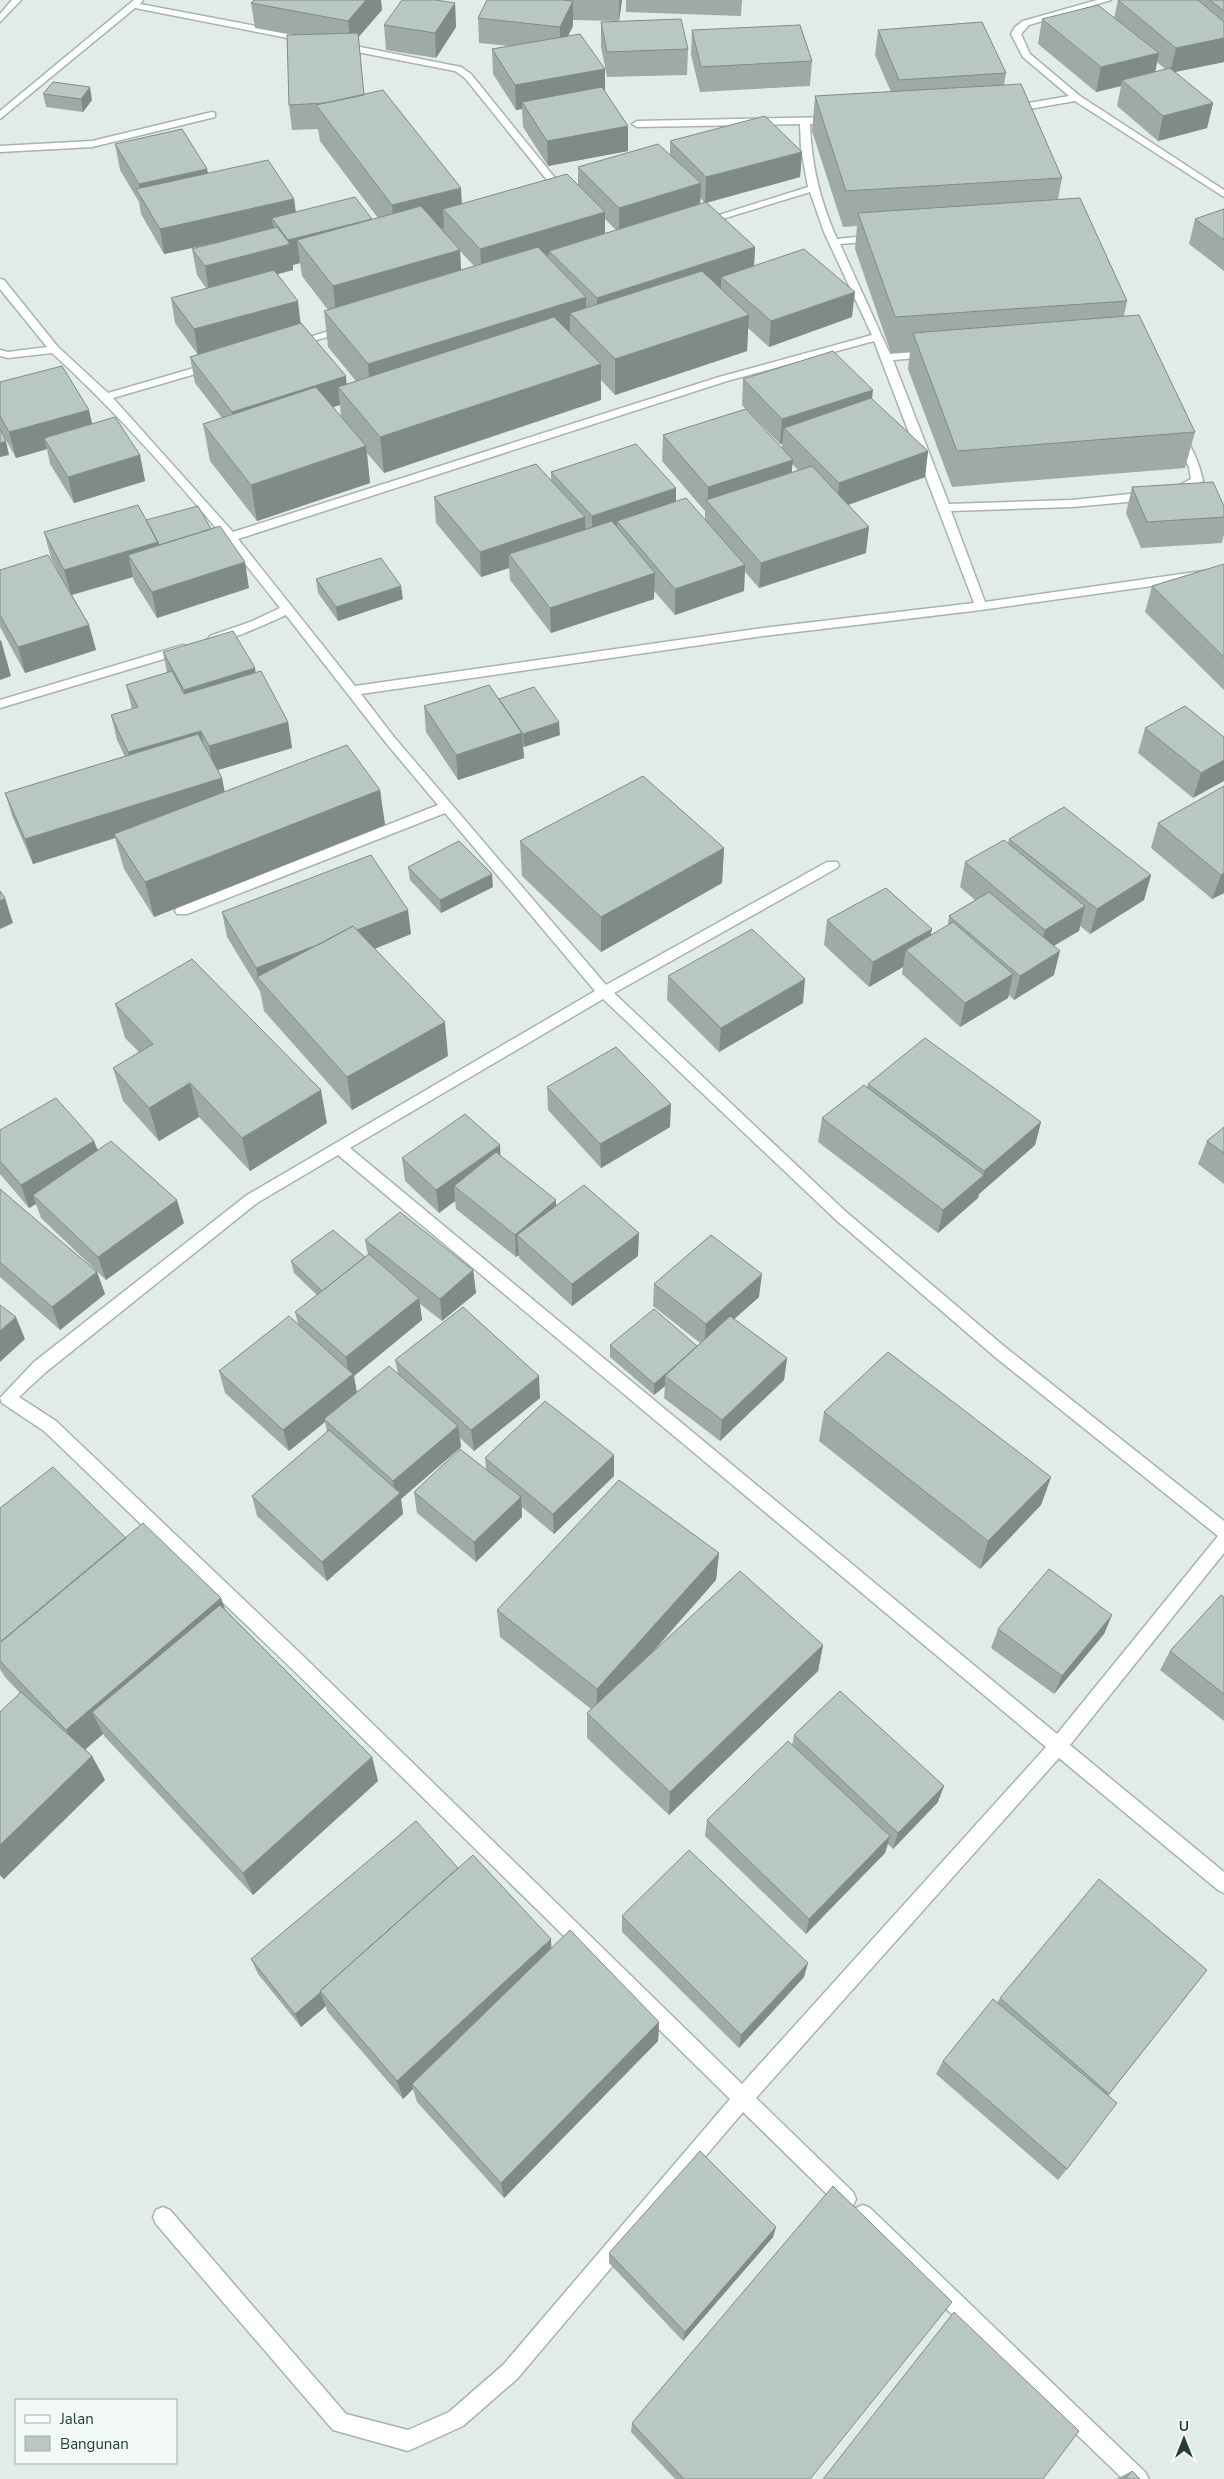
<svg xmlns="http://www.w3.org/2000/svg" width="1224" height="2479" viewBox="0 0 1224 2479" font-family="'Nunito Sans',sans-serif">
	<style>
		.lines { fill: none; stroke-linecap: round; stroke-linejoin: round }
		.minor-casing { stroke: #a5b4ae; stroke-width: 3 }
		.minor { fill: #fff; fill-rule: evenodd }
		.wall { fill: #9eaba5; fill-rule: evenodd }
		.shaded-wall { fill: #818b86 }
		.building { fill: #b8c7c0; stroke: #818b86 }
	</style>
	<rect width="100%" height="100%" fill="#e2ece7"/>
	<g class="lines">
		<g class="minor-casing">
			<path id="minor" d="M12,0h9l-21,22v-8z
				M134,0h9l-3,4 168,32 5,3 -5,3 -173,-34 -135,111v-8z
				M1097,0h14l-82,25 -8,9 9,20 50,42 144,94v7l-149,-96 -63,11 -5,-3 5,-3 57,-10 -46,-39 -12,-23 4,-7 8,-6z
				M340,43l121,24 10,7 84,104 -8,2 -82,-102 -10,-7 -118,-23 -2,-2z
				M212,112l3,1v4l-123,30 -92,5v-6l92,-5z
				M832,117l3,1v4l-25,2c1,40 10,77 27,115l38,-4 5,3 -5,3 -35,3 50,110 39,-3 5,3 -5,3 -36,3 56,144 123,-4 77,-8 6,4 -6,4 -77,7 -121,4 34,91 239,-34v8l-243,34 -218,26 -402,58 33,43 212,248 221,-123h10l2,3 -2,3 -223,125 231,218 160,136 219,174v32l-154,192 154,127v21l-6,-3 -159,-132 -303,340 97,94 3,7 -3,7 -7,3 -7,-3 -96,-94 -226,267 -54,47 -55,25 -75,-21 -177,-206 -3,-7 3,-7 7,-3 7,3 176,204 62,16 41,-18 54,-47 227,-266 -441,-433 -245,-235 -42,-28 -2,-5 34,-36 213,-167 348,-204 -150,-178 -258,101h-10l-2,-3 2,-3 261,-103 -52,-62 -100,-128c-14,6 -63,30 -76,27l-2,-3 2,-3 40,-14 30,-14c-70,-90 -144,-178 -228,-255l-44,5 -8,-2v-6l8,2 39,-5 -47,-58v-10l4,1 54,67 50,46 100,-29h8v4l-103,30 120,134 486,-155 153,-42 -48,-103 -14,-40 -104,32 -9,-2 111,-35 -7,-38 -1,-25 -163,3 -5,-3 5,-3zM874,341l100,262 -211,25 -408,58 -117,-147 489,-158zM603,999l232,220 160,138 223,179 -161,198 -707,-586zM338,1155l708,592 -304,337 -441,-430 -245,-233 -37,-24 27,-25 211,-169z
				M345,326l5,3 -1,2 -54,15 -5,-3z
				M1180,436c11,3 21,34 23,45l-27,14 -6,-4 2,-2 19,-10 -2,-12 -15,-28z
				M183,645l4,1 2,3 -2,3 -187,56v-8z
				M863,2205l7,3 275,264 4,7h-26l-267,-257 -3,-7 3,-7z"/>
		</g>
		<use href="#minor" class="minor"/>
	</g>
	<path class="wall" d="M254,0h127l1,10 -24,26 6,59 98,109 116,-19v-18l92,-12v-14l132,11 -2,25 -94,26 49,44 -1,19 98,51 -83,30 -21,-19 -1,23 -132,44 -14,-15v20l-217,73 -17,-20 3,30 -113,38 -47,-60 -7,-37 19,-6 -27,-35 -5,-26 8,-2 -23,-32 -4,-25 35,-10 -9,-13 -5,-26 37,-9 -65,14 -23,-40 -2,-12 -19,-32 -5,-26 92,25 1,4 86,26 2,13 76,7v1l6,-2 -58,-77 -2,-12 -26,1 -3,-25 4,-70 -38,-7 -4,-25zM700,198l4,4 -4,2zM605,219l11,11 -11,3zM460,251l14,15 -13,4zM300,263l2,13 26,34 -4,1 4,36 28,34 -10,3 -45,-61 -23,-49 15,-4v-5zM340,405l1,12 -8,-10z
		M487,0h135l-3,21 -46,-1v6l-5,10 37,33v24l23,58 -80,15 -25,-39 -1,-18 -6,1 -23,-36 -1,-25 17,-3 -30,-3 -1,-25z
		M626,0h116l-1,16 -115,-4z
		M1118,0h106v62l-49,10 38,31 -6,25 -49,13 -41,-35 4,-20 -25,6 -58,-48 4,-25 72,-1zM1157,62l9,8 -11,2z
		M455,3l1,24 -20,31 -50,-8 -2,-25z
		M601,22l87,27 -1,26 -80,2 -6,-30z
		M692,30l120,31 -2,25 -110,6 -9,-37z
		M878,30l128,43 -2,12 58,93 -4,21 69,102 -3,15 71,116 -10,36 -233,19 -44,-118 2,-17 -19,1 -36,-104 2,-23 -14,1 -31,-96 3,-35 76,-4 -16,-37z
		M43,94l49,6 -9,12 -37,-5z
		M1224,209v62l-35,-27 6,-25z
		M743,379l128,20 57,52 -3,26 -77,28 18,48 -107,35 -14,-16 -1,19 -69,24 -21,-24v8l-103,34 -41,-53 -1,-12 -28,9 -45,-54 -2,-26 117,-16v-9l125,16v14l29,18v-9l-43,-50 1,-26 119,13v-4h-2l-38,-39zM792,464l6,6 -6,2z
		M0,382l92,42 48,31 5,26 -71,22 -24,-39 -3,-15 -31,9 -16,-29z
		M1132,487l92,19v28l-2,9 -81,5 -15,-35z
		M146,520l65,9 38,59 -92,30 -23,-37 -1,-4 -61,18 17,30 7,25 -71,23 -25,-46v-57l58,1 -7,-13 -7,-26z
		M1224,564v126l-79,-78 7,-26z
		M316,579l87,20 -65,22 -20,-28z
		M163,652l92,21 33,49 4,26 -74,22 4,8 2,14 156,-2 5,35 -231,92 -30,-48 -9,-31 -82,26 -20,-46 -8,-25 120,-36 -8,-17 -6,-25 21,-6 -6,-24 41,-12z
		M499,699l61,36 -36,12 -1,-1 1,12 -66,22 -32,-48 -2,-26z
		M1145,728l79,9 -31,61 -55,-45z
		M1224,786v107l-12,6 -61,-51 7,-25z
		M1009,839l142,36 -7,25 -54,34 -10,-8 -1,5 -25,15v29l-40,25 -5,-5 -1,3 -48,29 -58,-53 1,-7 -34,20 -45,-42 3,-25 104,15 17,-10 1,-9 26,-16 -15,-13 5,-25 43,-19z
		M520,841l204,7 -2,35 -121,69 -79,-76z
		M408,867l85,20 -52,26 -31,-33z
		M222,912l189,22 -36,15 73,107 -96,54 -88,-99 -4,-20 -33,-54z
		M668,976l135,27 -84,49 -52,-52z
		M115,1004l212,119 -77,48 -51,-54 -40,24 -36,-40 -10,-33 26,-16 -14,-14z
		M868,1084l173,38 -6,23 -56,49 -1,4 -40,35 -120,-91 4,-24 45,-31z
		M547,1087l123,40 -69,41 -53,-58z
		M1224,1127v57l-26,-20 9,-23z
		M0,1130l94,11 4,9 86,73 -78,57 -65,-62 -5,-14 -7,4 -29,-34z
		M500,1156l56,51 82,49 -66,50 -53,-48v-3l-3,2 -60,-48 -1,-8 -16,12 -34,-32 -3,-23z
		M0,1189l97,83 8,22 -45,36 -60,-53z
		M365,1240l108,30 3,23 -34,28 -22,-17 2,16 -68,56 3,16 41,-19 -3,-13 145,38 -66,53 -14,-13 1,9 -60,52 2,15 -76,67 -70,-65 -5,-20 75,-64 -2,-10 -36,29 -64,-58 -6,-22 79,-48 -3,-11 22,-17 -23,-22 -3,-12 74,-4 3,-2z
		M654,1284l105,13 -25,22 53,39 -3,22 -64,61 -56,-43 1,-12 -11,9 -44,-38v-12l87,1 3,-3 -47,-37z
		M824,1412l227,65 -10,28 -61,64 -161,-128z
		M614,1455v21l-60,58 -32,-27v10l-46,45 -59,-49 -3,-21 72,-23 -1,-11z
		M0,1508l126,30 95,60 4,11 147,148 6,24 -125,114 -148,-158 -2,-3 -18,15 7,7 13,24 -101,99 -4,-3v-164l20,-19 -15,-16 -5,-8z
		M719,1553l-3,27 -62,71 169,-6 -5,26 -149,144 -82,-77v-25l4,-4 -91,-72 -3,-27z
		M1224,1597v124l-64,-51 10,-19z
		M1112,1615l-8,19 -50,60 -63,-46 7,-19z
		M794,1735l144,67 -45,47 -5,-5 -3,9 -79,81 -101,-98 2,-16 85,-74z
		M458,1868l93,80 108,74 -1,19 -154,157 -87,-96 -4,-13 -10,10 -76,-88 -1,-5 -25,21 -43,-53 -7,-15z
		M622,1916l182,61 -65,71 -117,-116z
		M1207,1970l-99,126 -41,73 -9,11 -122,-106 7,-13 54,-58 3,-5z
		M776,2227l-3,10 -90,104 -74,-78v-10z
		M632,2423l178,56h-135l-44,-47z
		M1132,2471l8,8h-24z"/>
	<path class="shaded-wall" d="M366,0h15l1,10 -31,36 -3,-25z
		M619,0h3l-3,21z
		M573,1v25l-13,26v-25z
		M455,3l1,24 -20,31 -1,-25z
		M1224,38v24l-54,11 6,-25z
		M1159,53l-5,25 -32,2 -1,6 -25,6 5,-25z
		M605,69v25l-83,8v7l-6,1 -1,-25z
		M90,87l2,13 -9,12 -2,-13z
		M1213,103l-6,25 -49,13 5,-25z
		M628,126v25l-80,15 -1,-25z
		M802,152l-2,25 -95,26 1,-26z
		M207,169l4,25 -70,3 -2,-13z
		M701,183l-1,26 -81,24v-25z
		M461,188l2,36 -20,-15 1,19 -49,13 -3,-36z
		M294,199l3,25 -25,-6 2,12 -110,24 -4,-25z
		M605,212v26l-56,13v4l-67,20 -2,-26z
		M372,219l2,25 -77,-4 3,23 -7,2v5l-84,22 -4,-26 84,-21 -1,-5z
		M755,247l-2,36 -32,-6v16l-124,41v-36z
		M460,250l2,36 -125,36 -4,-36z
		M855,292l-3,25 -83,30 2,-26z
		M586,297v32l-16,-16v25l-199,62 -3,-36z
		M298,301l3,26 -103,28 -4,-26z
		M749,315l-2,36 -132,44v-36z
		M601,364v36l-217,73 -4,-36z
		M346,376l2,24 -10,-13 2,18 -103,33 -5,-26z
		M873,390l-3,25 -86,13 -2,16h-2l2,-25z
		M89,410l6,26 -51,2 3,11 -31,9 -7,-26z
		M6,441l3,14 -9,2v-14z
		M366,446l4,37 -113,38 -6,-36z
		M928,451l-3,26 -88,32 2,-26z
		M140,455l5,26 -71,22 -6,-26z
		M793,460l-3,26 -82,16v-15z
		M676,488v26l-59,7v13l-25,8v-26z
		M585,517l1,26 -77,11v14l-28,9 -1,-25z
		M869,527l-3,26 -107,35 2,-25z
		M158,542l6,26 -36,-13 5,22 -62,18 -7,-25z
		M245,562l4,26 -92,30 -5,-26z
		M745,565l-1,26 -69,24v-26z
		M655,573l-1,26 -103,34 -1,-25z
		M401,586l2,13 -65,22 -2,-14z
		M89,625l7,25 -71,23 -7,-26z
		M1,640l10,36 -11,4v-39z
		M255,668l4,26 -69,21 -6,-25z
		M288,722l4,26 -78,23 -5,-25z
		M559,722l1,13 -36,12 -1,-13z
		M201,731l5,26 -71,20 -7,-25z
		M522,733l2,25 -66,22 -2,-25z
		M1224,760v21l-31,17 8,-25z
		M222,778l5,25 -113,31 1,4 -82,26 -8,-25z
		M380,790l5,35 -231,92 -9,-35z
		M724,848l-2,35 -121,69v-35z
		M1224,873v20l-12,6 9,-24z
		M492,874l1,13 -52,26 -1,-13z
		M1151,875l-7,25 -54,34 7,-25z
		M5,898l8,25 -13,6v-28z
		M1085,906l-6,25 -40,23 6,-24z
		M408,910l3,24 -142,56 -11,-12 -2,-10z
		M932,929l-5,24 -21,-3 -3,17 -34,20 4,-25z
		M1060,951l-6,24 -40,25 6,-24z
		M1013,974l-5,24 -48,29 5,-24z
		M805,979l-2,24 -84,49 2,-24z
		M445,1022l3,34 -96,54 -5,-33z
		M190,1083l9,34 -40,24 -10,-33z
		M321,1090l6,33 -77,48 -8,-33z
		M671,1104l-1,23 -69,41 -1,-24z
		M1041,1122l-6,23 -56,49 -1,4 -40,35 5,-23 40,-35 1,-4z
		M94,1141l8,23 -69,31 3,9 -7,4 -8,-23z
		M500,1145l1,23 -47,18 1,15 -16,12 -3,-23z
		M177,1200l7,23 -78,57 -8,-23z
		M556,1200v23l-39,12 2,20 -3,2 -1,-22z
		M639,1233l-1,23 -66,50v-22z
		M473,1270l3,23 -34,28 -2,-22z
		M97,1272l8,22 -45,36 -8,-23z
		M762,1274l-3,23 -55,49 2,-22z
		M419,1298l3,22 -68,56 3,19 -33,24 1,3 -36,29 -6,-21 66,-53 -3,-20z
		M16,1317l9,22 -25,23v-31z
		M698,1347l-33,29v10l-11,9v-11z
		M787,1358l-3,22 -64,61 2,-21z
		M539,1376l1,22 -66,53 -3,-21z
		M458,1426l3,21 -60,52 2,15 -76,67 -5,-19 74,-65 -3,-16z
		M614,1455v21l-60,58 -1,-20z
		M1051,1477l-10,28 -61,64 8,-28z
		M521,1497l1,20 -46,45 -2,-20z
		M719,1553l-3,27 -119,134v-25z
		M221,1598l9,27 -138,87 11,22 -24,21 -13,-25z
		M1112,1615l-8,19 -50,60 8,-18z
		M823,1645l-5,26 -149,144 1,-23z
		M92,1756l13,24 -101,99 -4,-5v-29z
		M372,1757l6,24 -125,114 -10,-22z
		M944,1786l-6,16 -45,47 5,-16z
		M890,1836l-5,17 -79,81 3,-15z
		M551,1939l1,21 -140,124 1,5 -10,10 -6,-18z
		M808,1963l-4,14 -65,71 2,-13z
		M320,1992l6,14 -25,21 -6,-13z
		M659,2022l-1,19 -154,157 -3,-15z
		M776,2227l-3,10 -90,104 2,-9z"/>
	<path class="building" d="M254,0h112l-18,21 -97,-18z
		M402,0h34l19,3 -20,30 -51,-8z
		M487,0h75l11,1 -13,26 -82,-9z
		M1118,0h80l26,22v16l-48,10z
		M1210,0h14v11z
		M1098,5l61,48 -58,14 -59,-48z
		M681,19l7,30 -81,3 -6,-30z
		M982,22l24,51 -107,7 -21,-50z
		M800,25l12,36 -111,6 -9,-37z
		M358,33l6,62 -39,8 -36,2 -2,-70z
		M580,34l25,35 -90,16 -23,-36z
		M1170,68l43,35 -50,13 -41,-36z
		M53,82l37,5 -9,12 -38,-5z
		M1021,84l41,94 -216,13 -31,-95z
		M602,87l26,39 -81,15 -25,-39z
		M383,90l78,98 -69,17 -76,-100z
		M765,116l37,36 -96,25 -36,-36z
		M182,129l25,40 -68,15 -24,-40z
		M658,144l43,39 -82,25 -41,-41z
		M268,160l26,39 -134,30 -24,-40z
		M567,174l38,38 -125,37 -37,-40z
		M355,197l17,22 -84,21 -16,-22z
		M1080,198l47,103 -232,16 -37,-104z
		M706,202l49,45 -158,51 -48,-47z
		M421,206l39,44 -127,36 -36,-46z
		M1224,209v31l-29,-21z
		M277,227l13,17 -85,22 -13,-17z
		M538,247l48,50 -218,67 -44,-53z
		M804,249l51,43 -84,29 -50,-44z
		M274,270l24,31 -104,28 -23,-31z
		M702,271l47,44 -134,44 -45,-46z
		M1139,315l56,117 -238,19 -44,-118z
		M554,317l47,47 -221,73 -42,-50z
		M301,323l45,53 -114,36 -42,-55z
		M833,351l40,39 -91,29 -39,-40z
		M62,366l27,44 -80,22 -9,-16v-34z
		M316,387l50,59 -115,39 -48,-61z
		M871,398l57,53 -89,32 -55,-55z
		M746,409l47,51 -85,27 -45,-52z
		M115,417l25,38 -72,22 -24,-39z
		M0,429l6,12 -6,2z
		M636,444l40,44 -84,28 -41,-44z
		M536,464l49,53 -105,35 -46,-55z
		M812,466l57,61 -108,36 -55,-63z
		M1213,482l11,24v11l-77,5 -15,-35z
		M686,498l59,67 -70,24 -58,-68z
		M138,505l20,37 -94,28 -20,-38z
		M198,506l13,23 -52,16 -13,-25z
		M612,521l43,52 -105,35 -41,-54z
		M220,526l25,36 -93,30 -24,-37z
		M48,555l41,70 -71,22 -18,-32v-45z
		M381,558l20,28 -65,21 -20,-28z
		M1224,564v93l-72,-71z
		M233,631l22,37 -71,22 -21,-38z
		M172,671l12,23 77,-23 27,51 -79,24 -8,-15 -73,21 -17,-37 27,-8 -12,-22z
		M489,685l33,48 -66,22 -32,-49z
		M534,687l25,35 -36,12 -24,-35z
		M1185,706l39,31v23l-23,13 -56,-45z
		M198,734l24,44 -197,61 -20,-46z
		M347,745l33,45 -235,92 -31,-48z
		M643,776l81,72 -123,69 -81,-76z
		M1224,786v87l-3,2 -63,-52z
		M1064,807l87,68 -54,34 -88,-70z
		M1004,840l81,66 -40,24 -80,-68z
		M459,841l33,33 -52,26 -32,-33z
		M371,855l37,55 -51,20 -4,-4 -33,18 -64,24 -34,-56z
		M886,888l46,41 -59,33 -46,-42z
		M0,891l5,7 -5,3z
		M989,892l71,59 -40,25 -71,-60z
		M953,922l60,52 -48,29 -59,-53z
		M353,926l92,96 -98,55 -90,-100z
		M752,929l53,50 -84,49 -53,-52z
		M192,959l129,131 -79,48 -52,-55 -41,25 -36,-40 40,-24 -38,-40z
		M925,1038l116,84 -57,49 -116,-87z
		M616,1047l55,57 -71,40 -53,-57z
		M864,1085l120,90 -41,35 -121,-92z
		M56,1098l38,43 -73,44 -21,-24v-31z
		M465,1114l35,31 -64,45 -34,-32z
		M1224,1127v26l-17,-12z
		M111,1141l66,59 -79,57 -65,-62z
		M496,1152l60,48 -41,35 -61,-49z
		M584,1185l55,48 -67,51 -55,-49z
		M0,1189l97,83 -45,35 -52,-45z
		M400,1212l73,58 -33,29 -75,-59z
		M333,1230l32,27 -43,34 -31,-30z
		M711,1235l51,39 -56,50 -52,-40z
		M369,1254l50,44 -73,59 -51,-45z
		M0,1305l16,12 -16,14z
		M463,1307l76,69 -68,54 -76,-70z
		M654,1309l43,37 -21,19 -22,19 -44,-39z
		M289,1316l64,58 -70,56 -64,-59z
		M730,1316l57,42 -65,62 -57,-44z
		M888,1352l163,125 -63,64 -164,-129z
		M389,1366l69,60 -65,55 -69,-62z
		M545,1401l69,54 -61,59 -68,-56z
		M329,1430l71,63 -78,69 -70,-66z
		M460,1449l61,48 -47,45 -60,-50z
		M53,1467l73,71 -125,104 -1,-1v-133z
		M619,1480l100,73 -122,136 -100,-79z
		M143,1523l78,75 -155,132 -66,-69v-19z
		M1049,1569l63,46 -50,61 -64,-47z
		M740,1571l83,74 -153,147 -83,-79z
		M1221,1595l3,2v97l-54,-43z
		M220,1605l152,152 -129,116 -151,-161z
		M840,1691l104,95 -46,47 -104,-98z
		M21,1692l71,64 -92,89v-133z
		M788,1741l102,95 -81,83 -102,-99z
		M416,1821l42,47 -138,123 1,1 -26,22 -44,-55z
		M689,1850l119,113 -67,72 -119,-119z
		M473,1855l78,84 -154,142 -77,-90z
		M1099,1879l108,91 -98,124 -109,-96z
		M570,1930l89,92 -158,161 -89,-99z
		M993,1999l124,104 -50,66 -124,-108z
		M700,2151l76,76 -91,105 -76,-79z
		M833,2186l119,116 -142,177h-126l-52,-56z
		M954,2312l125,119 -36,48h-220z
		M1132,2471l8,8h-15z"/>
	<rect x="15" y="2399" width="162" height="65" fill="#f3f9f6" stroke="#9faea8"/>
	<rect x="25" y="2415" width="25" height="8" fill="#ffffff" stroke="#9faea8"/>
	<text x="60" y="2424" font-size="15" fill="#223d34">Jalan</text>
	<rect x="25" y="2436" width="25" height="15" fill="#b8c7c0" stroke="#9faea8"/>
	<text x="60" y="2449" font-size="15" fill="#223d34">Bangunan</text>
	<g transform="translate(1184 2439)" stroke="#f3f9f6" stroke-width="4" paint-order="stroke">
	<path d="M0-4L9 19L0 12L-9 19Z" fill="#223d34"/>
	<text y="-8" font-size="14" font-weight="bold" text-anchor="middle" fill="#223d34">U</text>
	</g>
</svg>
